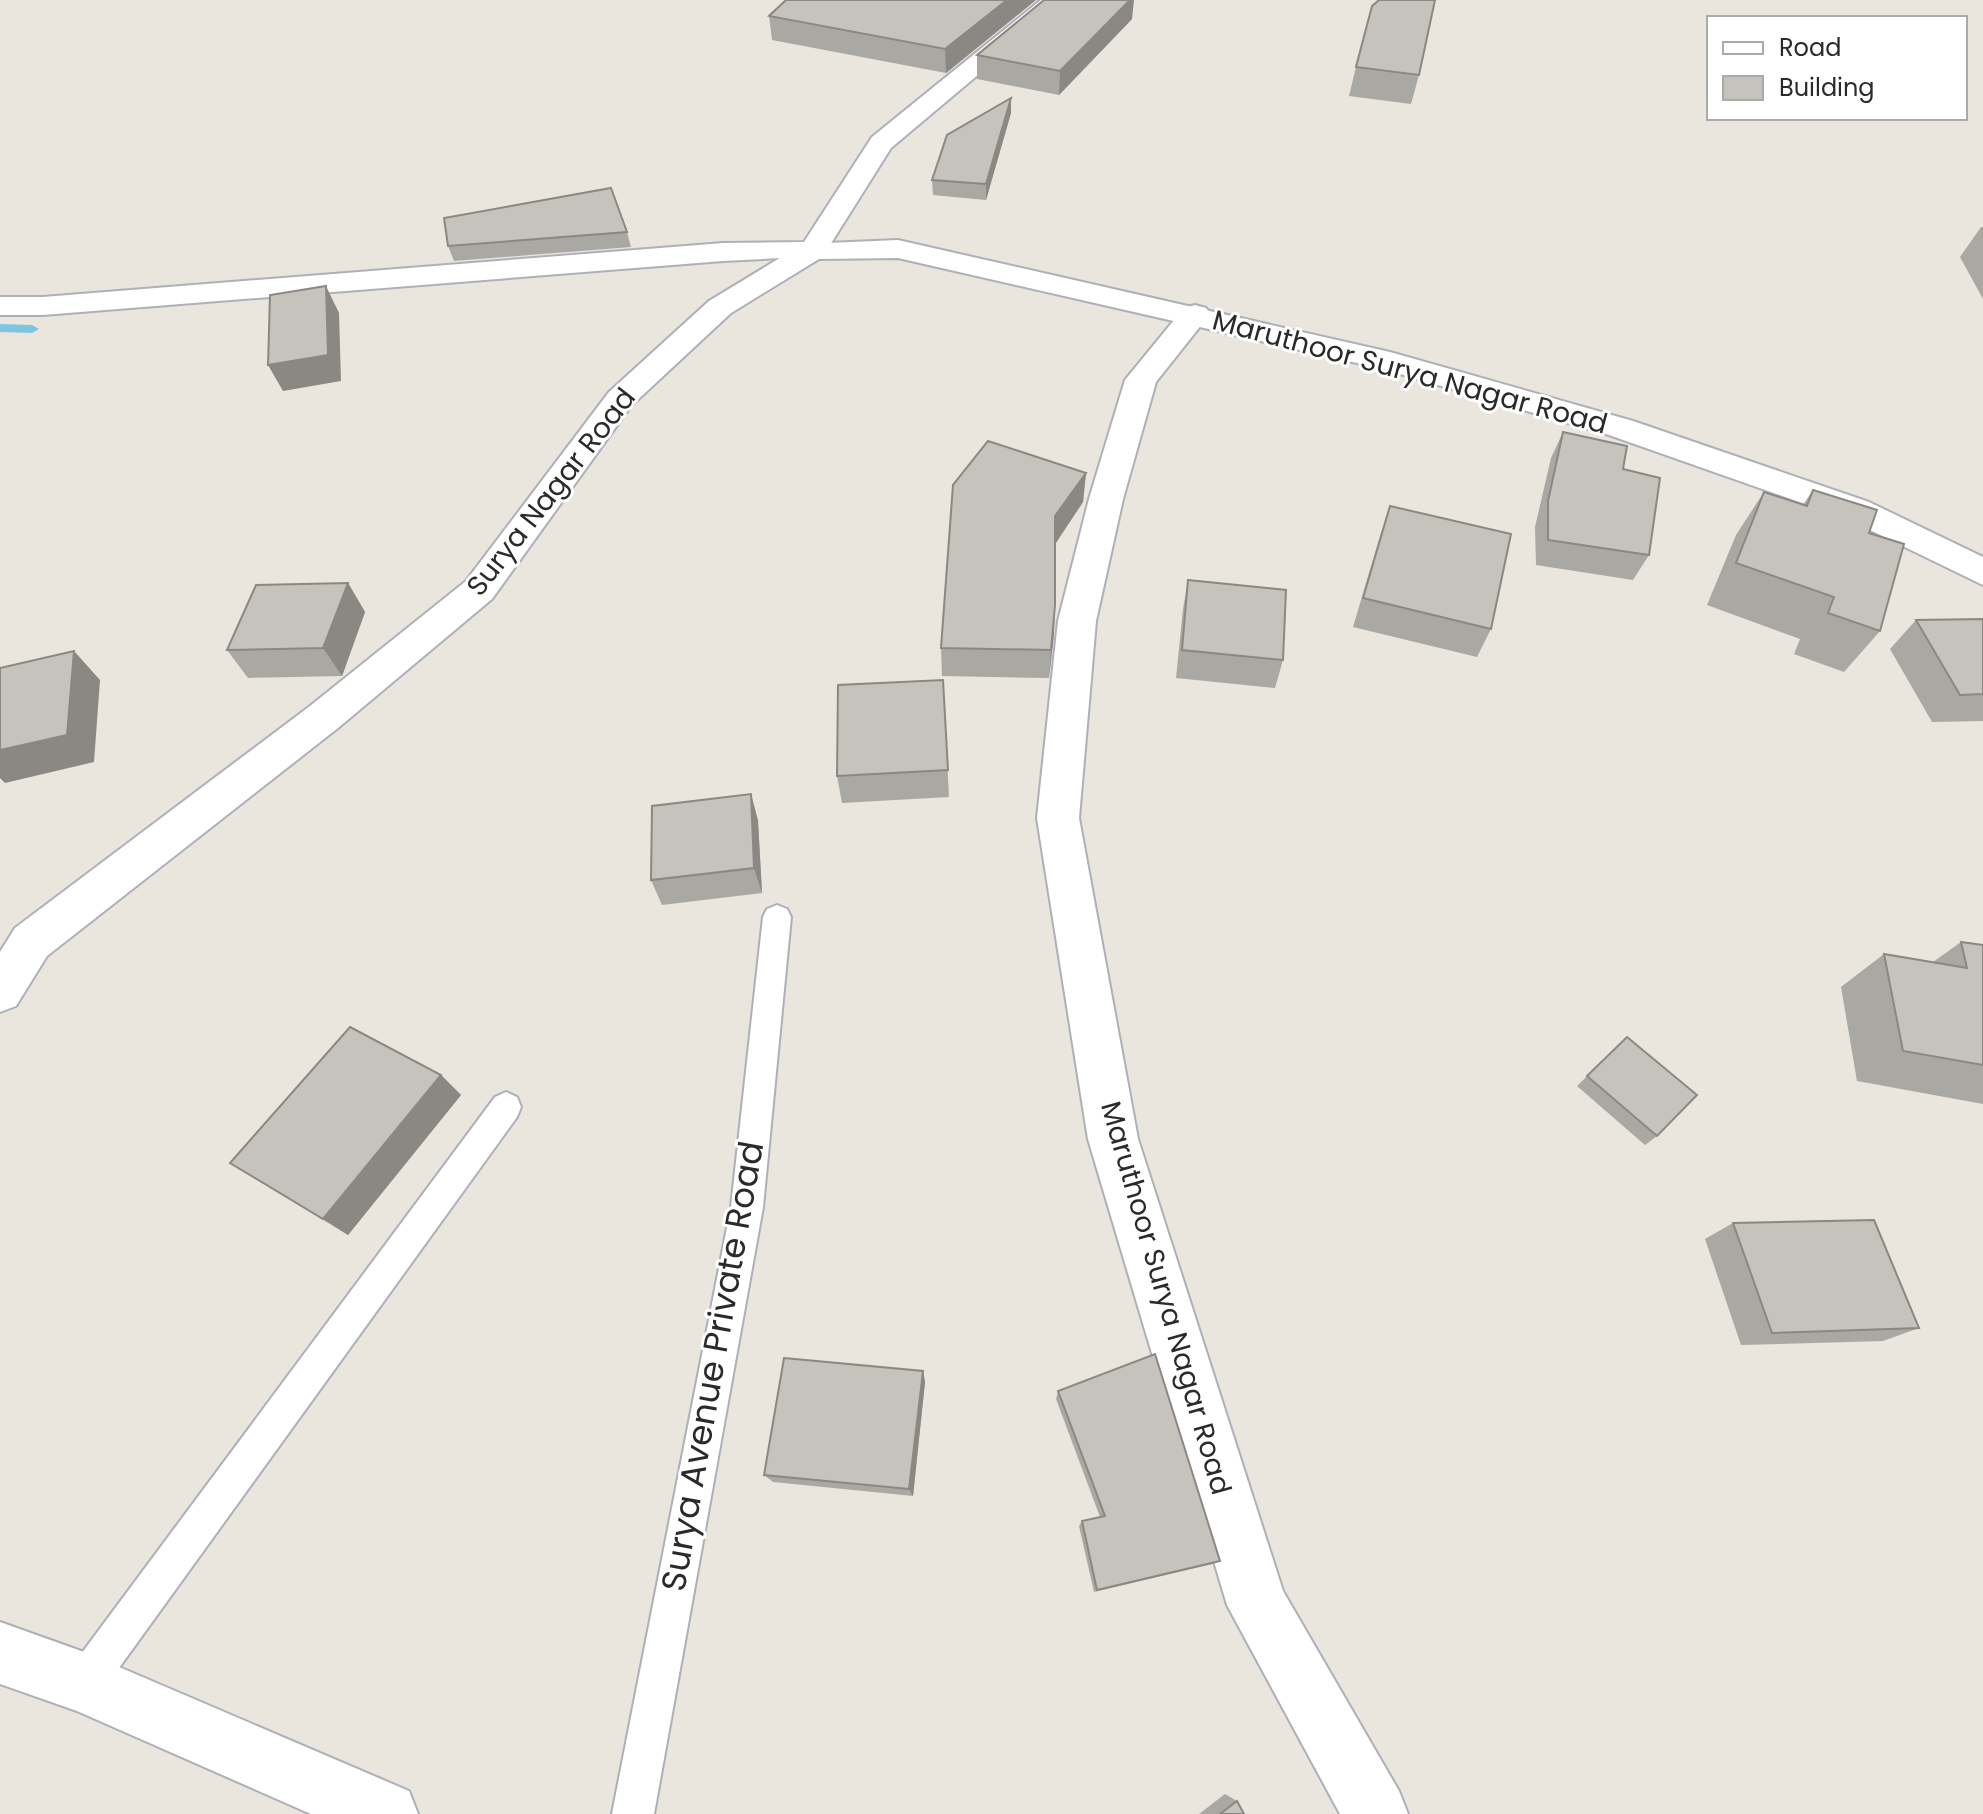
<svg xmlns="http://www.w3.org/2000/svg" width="1983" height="1814" viewBox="0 0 1983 1814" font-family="Poppins,sans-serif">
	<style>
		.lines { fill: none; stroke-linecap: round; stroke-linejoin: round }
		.stream { fill: #7bc7e2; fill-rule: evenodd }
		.lane-casing { stroke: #aeb0b9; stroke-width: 4 }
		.street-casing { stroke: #aeb0b9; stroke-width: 4 }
		.secondary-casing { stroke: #aeb0b9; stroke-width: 4 }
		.lane { fill: #fff; fill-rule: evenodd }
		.street { fill: #fff; fill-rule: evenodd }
		.secondary { fill: #fff; fill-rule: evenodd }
		.wall { fill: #aaa8a2 }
		.shaded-wall { fill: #8b8884 }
		.building { fill: #c6c3bc; stroke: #8b8884; stroke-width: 2 }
		.labels { text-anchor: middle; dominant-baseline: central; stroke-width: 6; stroke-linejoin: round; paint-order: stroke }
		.street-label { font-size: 28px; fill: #2a2a2a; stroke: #fff }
		.near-street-label { font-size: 34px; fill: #2a2a2a; stroke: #fff }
	</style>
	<rect width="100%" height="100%" fill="#eae5dd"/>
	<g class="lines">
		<path class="stream" d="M0,324l32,1 7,4 -7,4 -32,-1z"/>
		<g class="lane-casing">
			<path id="lane" d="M777,905l10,4 4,8 -28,290 -109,607h-42l119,-607 32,-290 4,-8z
				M506,1092l11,5 4,10 -4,10 -419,580 -14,6 -14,-6 -6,-14 6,-14 425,-572z"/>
		</g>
		<g class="street-casing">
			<path id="street" d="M1041,0h26l-176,148 -68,108 -100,5 -680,54h-43v-18h43l680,-54 81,-1 68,-105z
				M1195,305l11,3 4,6 -54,68 -33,117 -27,122 -17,197 59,321 145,452 116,200 9,23h-68l-113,-209 -139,-466 -51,-321 21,-197 31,-122 36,-119 59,-72z
				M0,1622l84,30 325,139 9,23h-107l-234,-103 -77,-27z"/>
		</g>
		<g class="secondary-casing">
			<path id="secondary" d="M898,240l492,112 243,69 236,81 114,55v28l-138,-67 -236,-83 -226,-66 -485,-111 -79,1 -88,54 -100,93 -139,193 -154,129 -291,228 -31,50 -16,6v-60l15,-24 295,-222 156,-125 143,-189 100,-91 94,-57z"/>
		</g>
		<use href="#lane" class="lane"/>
		<use href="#street" class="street"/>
		<use href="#secondary" class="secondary"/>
	</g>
	<path class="wall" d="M786,0h250l-90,73 -174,-33 -3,-24z
		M1132,19l-73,76 -82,-16v-24z
		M1356,67l63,8 -8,29 -62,-8z
		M1011,98v15l-25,87 -53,-5 -1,-15z
		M1981,227h2v72l-23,-42z
		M627,232l4,15 -177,14 -6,-15z
		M1563,432l60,37 26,86 -16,25 -97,-15 -1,-38 16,-69z
		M1086,473l-3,29 -28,41 -1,91 -5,44 -107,-2 -1,-28z
		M1813,490l56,43 11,98 -36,41 -50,-18 6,-15 -93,-34 29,-70 28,-43 39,13z
		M1390,506l101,123 -14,28 -124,-30 27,-91z
		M1188,580l95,80 -8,28 -99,-10 7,-69z
		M348,583l17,29 -23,64 -94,2 -21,-28z
		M1983,619v102l-51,1 -42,-73 26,-29z
		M943,680l6,117 -107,6 -5,-27z
		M751,794l7,27 4,72 -100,12 -11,-25z
		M1961,942l22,3v159l-126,-23 -16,-94 43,-33 49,8z
		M1627,1037l30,99 -12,9 -68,-59z
		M441,1075l20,20 -113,140 -118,-72z
		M1733,1223l186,105 -36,13 -142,4 -36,-106z
		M923,1371l2,11 -12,114 -140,-14 -9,-7z
		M1058,1391l162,170 -8,3 -118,28 -15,-66 3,-5 18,-4 -44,-118z
		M1225,1794l12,7 7,13h-45z"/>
	<path class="shaded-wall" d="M1007,0h29l-90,73 -1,-24z
		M1130,0h4l-2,19 -73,76 1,-24z
		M1011,98v15l-25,87v-16z
		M326,286l13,27 2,68 -58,10 -15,-26z
		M1086,473l-3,29 -29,44 1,-30z
		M348,583l17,29 -23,64 -19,-28z
		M1055,605l-1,29 -5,44 2,-28z
		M74,651l26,29 -6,82 -89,21 -5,-5v-28z
		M751,794l7,27 4,72 -8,-25z
		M441,1075l20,20 -113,140 -25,-16z
		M923,1371l2,11 -12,114 -4,-7z"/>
	<path class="building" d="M786,0h221l-62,49 -176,-33z
		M1044,0h86l-70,71 -83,-16z
		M1379,0h56l-16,75 -63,-8 16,-61z
		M1011,98l-25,86 -54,-4 15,-45z
		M611,188l16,44 -179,14 -4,-28z
		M326,286l2,69 -60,10 2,-70z
		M1563,432l64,14 -4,23 37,9 -11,77 -101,-15v-39z
		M988,441l98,32 -31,43v89l-4,45 -110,-2 12,-163z
		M1813,490l64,20 -8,23 35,11 -24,87 -52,-18 6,-16 -98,-34 28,-71 43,14z
		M1390,506l121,28 -20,95 -128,-31z
		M1188,580l98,10 -3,70 -101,-10z
		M348,583l-25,65 -96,2 29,-65z
		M1983,619v75l-23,1 -44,-75z
		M74,651l-7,84 -67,15v-82z
		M943,680l5,90 -111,6 1,-91z
		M751,794l3,74 -103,12 1,-74z
		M1961,942l22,3v120l-80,-14 -19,-97 83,14z
		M350,1027l91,48 -118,144 -93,-56z
		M1627,1037l70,58 -40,41 -70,-60z
		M1874,1220l45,108 -147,5 -39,-110z
		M1155,1354l65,207 -123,29 -15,-69 23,-5 -47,-125z
		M784,1358l139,13 -14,118 -145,-14z
		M1237,1801l7,13h-24z"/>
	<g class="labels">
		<g class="street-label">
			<text transform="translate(1410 372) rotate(15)">Maruthoor Surya Nagar Road</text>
			<text transform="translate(551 492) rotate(-52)">Surya Nagar Road</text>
			<text transform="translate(1166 1298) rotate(74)">Maruthoor Surya Nagar Road</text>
		</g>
		<g class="near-street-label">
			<text transform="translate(712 1366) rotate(-80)">Surya Avenue Private Road</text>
		</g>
	</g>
	<rect x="1707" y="16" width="260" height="104" fill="#ffffff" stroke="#aaaaaa" stroke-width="2"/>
	<rect x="1723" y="42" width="40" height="12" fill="#ffffff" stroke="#aaaaaa" stroke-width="2"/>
	<text x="1779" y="56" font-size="24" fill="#2a2a2a">Road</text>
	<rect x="1723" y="76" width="40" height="24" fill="#c6c3bc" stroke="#aaaaaa" stroke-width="2"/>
	<text x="1779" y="96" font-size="24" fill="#2a2a2a">Building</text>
</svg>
